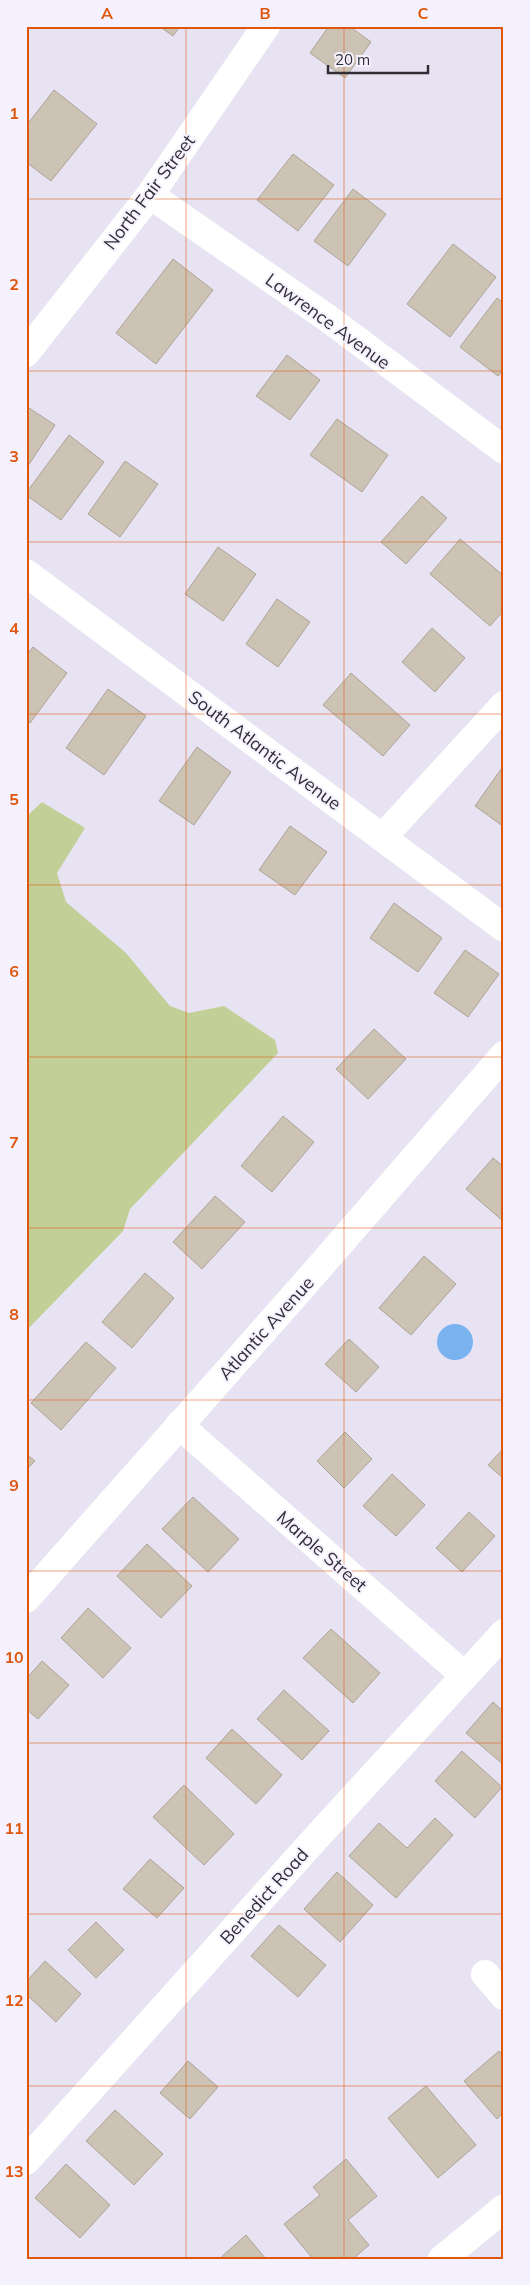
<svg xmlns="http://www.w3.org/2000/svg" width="530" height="2285" viewBox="0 0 530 2285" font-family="Mulish,sans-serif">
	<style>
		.green { fill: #c2cf96 }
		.water { fill: #78b2ef }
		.building { fill: #cdc3b5; stroke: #ada396 }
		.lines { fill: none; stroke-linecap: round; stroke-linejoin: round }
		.street { stroke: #fff; stroke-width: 28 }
		.grid { fill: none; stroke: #df570e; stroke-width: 1; stroke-opacity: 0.55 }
		.labels { text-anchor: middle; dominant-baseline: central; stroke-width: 4; stroke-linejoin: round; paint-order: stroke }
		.street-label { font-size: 18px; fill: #302e34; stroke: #f5f1fe }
		.neatline { fill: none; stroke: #df570e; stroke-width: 2 }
		.grid-label { font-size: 16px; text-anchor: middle; font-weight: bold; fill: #df570e }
	</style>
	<rect width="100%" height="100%" fill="#e8e3f3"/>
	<path class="green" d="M42,802l43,26 -28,45 9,29 60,51 44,53 19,7 35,-7 51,34 3,13 -148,156 -7,22 -97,100v-514z"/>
	<path class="water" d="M437 1342a18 18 0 1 1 36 0a18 18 0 1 1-36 0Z"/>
	<path class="building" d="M159,26h21l-7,10z
		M329,26h20l22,16 -26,36 -35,-25z
		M54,90l43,34 -46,57 -25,-19v-36z
		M293,154l41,31 -36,46 -41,-31z
		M353,189l33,25 -38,52 -34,-25z
		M453,244l43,33 -46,60 -43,-33z
		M173,259l40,31 -57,74 -40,-31z
		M497,298l7,5v66l-6,7 -38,-29z
		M287,355l33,25 -30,40 -34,-24z
		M26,406l29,19 -29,44z
		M337,419l51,36 -26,37 -52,-37z
		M69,435l35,27 -43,58 -35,-25v-2z
		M125,461l33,23 -38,53 -32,-23z
		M422,496l25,22 -41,46 -25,-22z
		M460,539l44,37v34l-14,16 -60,-52z
		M218,547l38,27 -33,47 -38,-27z
		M277,599l33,23 -32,45 -32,-23z
		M432,628l33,30 -30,34 -33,-30z
		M33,647l34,26 -37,50 -4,-3v-64z
		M351,673l59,52 -27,31 -60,-51z
		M108,689l38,27 -42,59 -38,-27z
		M197,747l34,25 -37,53 -35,-24z
		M504,765v62l-29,-21z
		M290,826l37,26 -32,43 -36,-25z
		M394,903l48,35 -24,34 -48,-34z
		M465,950l34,24 -31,43 -34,-24z
		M374,1029l32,30 -38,40 -32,-30z
		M283,1116l31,26 -42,50 -31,-26z
		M493,1158l11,9v55l-38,-33z
		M215,1196l30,26 -43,47 -29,-27z
		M424,1256l32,28 -45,51 -32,-27z
		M145,1273l29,25 -42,50 -30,-26z
		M349,1339l30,28 -23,25 -31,-28z
		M86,1342l30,26 -55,62 -30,-27z
		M345,1432l27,27 -28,29 -27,-27z
		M504,1448v31l-16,-14z
		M26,1454l9,7 -9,9z
		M392,1474l33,31 -29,31 -33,-30z
		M193,1497l46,42 -31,33 -46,-43z
		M469,1512l26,24 -33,36 -26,-24z
		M147,1544l45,42 -31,32 -44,-42z
		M88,1608l43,40 -28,30 -42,-40z
		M331,1629l49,44 -27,30 -50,-45z
		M42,1661l27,24 -31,34 -12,-10v-30z
		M284,1690l45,41 -27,29 -45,-41z
		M493,1702l11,10v53l-38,-32z
		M232,1729l50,46 -26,29 -50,-46z
		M462,1751l40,36 -27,31 -40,-37z
		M184,1785l50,49 -30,31 -51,-48z
		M435,1818l18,17 -57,63 -47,-42 30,-33 28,25z
		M150,1859l34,29 -27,30 -34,-29z
		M337,1872l36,33 -33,37 -36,-33z
		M96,1922l28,28 -28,28 -28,-28z
		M279,1925l47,40 -28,32 -47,-41z
		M45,1961l36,33 -25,28 -30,-28v-12z
		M499,2051l5,6v55l-7,7 -33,-38z
		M188,2061l30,26 -28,32 -30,-26z
		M426,2086l50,59 -38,33 -50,-60z
		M115,2110l48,44 -29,31 -48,-44z
		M346,2159l31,37 -29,24 21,25 -16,14h-40l-29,-35 36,-29 -7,-8z
		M66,2164l44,41 -30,33 -45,-40z
		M246,2235l20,24h-47z"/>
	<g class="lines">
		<path class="street" d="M150,195l176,122 178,133
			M26,353l124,-158 116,-169
			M26,573l478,355
			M382,838l122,-133
			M179,1425l286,251
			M26,1599l277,-313 201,-231
			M485,1974l19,22
			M26,2161l289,-322 189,-206
			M442,2259l62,-51"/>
	</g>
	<path class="grid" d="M186,26v2233M344,26v2233M26,199h478M26,371h478M26,542h478M26,714h478M26,885h478M26,1057h478M26,1228h478M26,1400h478M26,1571h478M26,1743h478M26,1914h478M26,2086h478"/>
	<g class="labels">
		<g class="street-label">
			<text transform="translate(149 192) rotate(-53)">North Fair Street</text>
			<text transform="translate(328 321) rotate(36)">Lawrence Avenue</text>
			<text transform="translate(265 750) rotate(37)">South Atlantic Avenue</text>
			<text transform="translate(266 1328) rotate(-48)">Atlantic Avenue</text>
			<text transform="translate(322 1551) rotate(41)">Marple Street</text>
			<text transform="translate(264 1896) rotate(-48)">Benedict Road</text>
		</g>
	</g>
	<rect width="530" height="2285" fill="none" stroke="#f5f1fe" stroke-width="55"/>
	<path d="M328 65v8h100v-8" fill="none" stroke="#302e34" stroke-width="2.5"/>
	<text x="335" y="65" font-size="15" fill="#302e34" stroke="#f5f1fe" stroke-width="4" paint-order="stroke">20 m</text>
	<rect x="28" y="28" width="474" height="2230" class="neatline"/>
	<g class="grid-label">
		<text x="107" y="19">A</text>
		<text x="265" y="19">B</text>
		<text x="423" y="19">C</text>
		<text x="14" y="119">1</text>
		<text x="14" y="290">2</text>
		<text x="14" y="462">3</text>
		<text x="14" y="634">4</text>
		<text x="14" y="805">5</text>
		<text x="14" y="977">6</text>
		<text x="14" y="1148">7</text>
		<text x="14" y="1320">8</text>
		<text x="14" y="1491">9</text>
		<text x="14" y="1663">10</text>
		<text x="14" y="1834">11</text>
		<text x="14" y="2006">12</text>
		<text x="14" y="2177">13</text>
	</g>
</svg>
